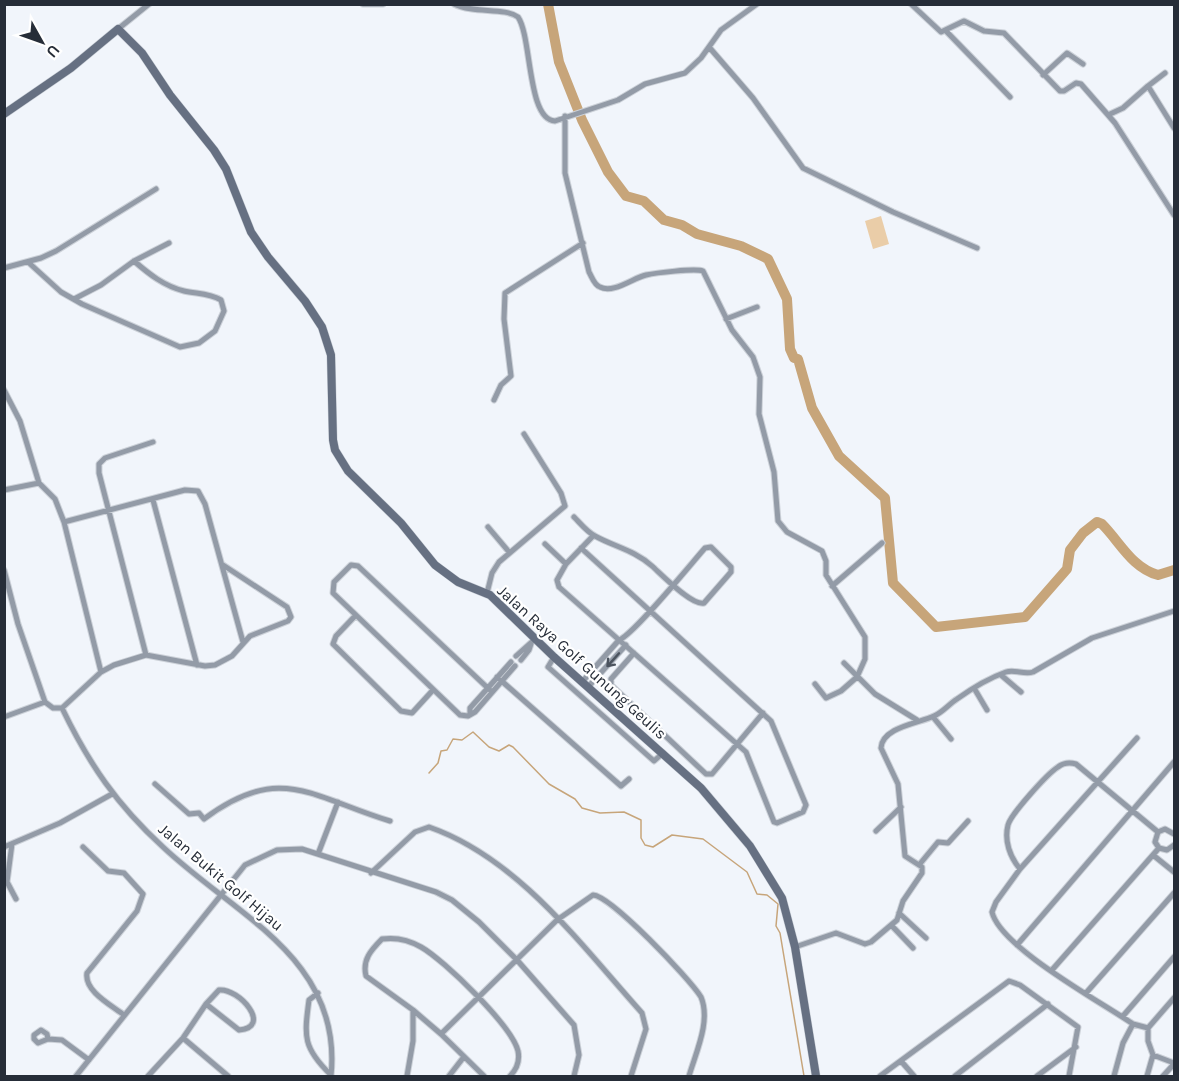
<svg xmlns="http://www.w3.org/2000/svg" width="1179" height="1081" viewBox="0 0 1179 1081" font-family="Karla,sans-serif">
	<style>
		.green { fill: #eacda8 }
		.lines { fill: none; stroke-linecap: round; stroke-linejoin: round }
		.stream { stroke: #c7a57a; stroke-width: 1.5 }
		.river { stroke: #c7a57a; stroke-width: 10 }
		.minor-casing { stroke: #ccd1d8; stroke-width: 7 }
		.secondary-casing { stroke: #ccd1d8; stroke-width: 9 }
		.minor { stroke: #939ba7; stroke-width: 5 }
		.secondary { stroke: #667082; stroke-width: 8 }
		.oneway { stroke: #4c545f }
		.labels { text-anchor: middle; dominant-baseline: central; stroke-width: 4.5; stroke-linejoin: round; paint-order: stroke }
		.street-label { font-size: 16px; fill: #262d38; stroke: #fff }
	</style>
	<rect width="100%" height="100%" fill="#f1f5fb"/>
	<path class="green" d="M881,216l8,28 -16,5 -8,-28z"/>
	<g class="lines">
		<path class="stream" d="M429,773l9,-10 3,-12 6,-1 6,-11 9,1 11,-8 16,15 10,4 10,-6 4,2 36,37 26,15 7,9 18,5 24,-1 17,8v18l4,7 8,2 19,-12 31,4 44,33 10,22 10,1 11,9 -2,22 4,7 24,143"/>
		<path class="river" d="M548,4l11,58 23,58 26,52 18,24 18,5 20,19 18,5 15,9 44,12 27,13 19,40 3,50 4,9 4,1 14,49 27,48 46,42 8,85 43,44 89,-10 42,-48 3,-19 13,-17 14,-11 5,2c18,18 30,44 56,51l16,-5"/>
		<g class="minor-casing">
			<path id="minor" d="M363,4h20
				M454,4c20,10 50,3 64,13 14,20 9,103 37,104l63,-21 27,-16 40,-11 16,-15 20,-28 36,-26
				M911,4l30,28 23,-11 20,10 20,2 56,58h4l12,-8 5,1 34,39 59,92
				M118,29l31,-25
				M946,31l64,66
				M709,47l44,51 50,70 90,44 84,36
				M1043,75l24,-22 16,11
				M1148,86l17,-13
				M1108,115l15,-7 25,-22 26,42
				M565,116v57l24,99c3,5 5,13 11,15 13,7 33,-9 46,-12 9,-2 49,-7 57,-4l29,59 21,27 7,20 -1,37 15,58 4,49 9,11 35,19 4,10v14l39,62v22l-8,18 -16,14 -15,7 -11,-14
				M28,262l33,30 21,12 98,43 19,-4 16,-12 9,-20 -3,-11c-12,-7 -24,-6 -37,-9 -20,-5 -35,-17 -50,-30
				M4,268l37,-10 15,-7 100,-62
				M74,299l27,-14 33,-24 35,-18
				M726,319l31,-12
				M4,390l16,31 19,62
				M494,400l7,-15 10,-9 -7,-57 1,-26 78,-50
				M4,490l35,-7 16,16 9,23 37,150
				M153,500l44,165
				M574,517c6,6 13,15 21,19 20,11 39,14 57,30 10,9 40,40 52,37l27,-31v-5l-20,-20 -6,1c-15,17 -71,86 -86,92l-37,42
				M64,522l121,-32 13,1 7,13 38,138
				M488,527l21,25
				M545,544l21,20
				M581,548l190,173 35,84 -3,7 -26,11 -3,-1 -28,-70 -187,-165 -2,-7 9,-16 27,-28
				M4,570l14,54 27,78
				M832,586l50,-43
				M487,593l5,-20 7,-11 66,-56 -4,-13 -37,-59
				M356,615l-20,21 -3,8 68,67 11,2 21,-23
				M634,653l-23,26v6l95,89h6l51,-61
				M146,655l-47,-182v-9l6,-6 48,-16
				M516,656l19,-17
				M554,657l-6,10 106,94 9,-8
				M521,660l8,-10 2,-6
				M844,663l31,31 42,26
				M1001,675l20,17
				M497,677l124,109 8,-7
				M588,687l38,-42
				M974,688l13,22
				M492,692l-134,-126 -7,-1 -17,17 -1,11 127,122 8,1 7,-4 40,-46
				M62,708c27,56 55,97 101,139 73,69 180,112 168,229
				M470,714v-6l41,-46
				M4,717l41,-15 8,6h9l39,-36 13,-7 32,-10 59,11 10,-1 17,-9 18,-20 38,-15 3,-4 -4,-10 -64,-42
				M933,717l18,22
				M1137,738l-117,131 -24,33 -4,10c8,35 109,90 141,112l15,4 26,-30
				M155,784l34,30 10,-1 5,6c76,-57 107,-22 186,2
				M876,831l25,-24
				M1158,832l-3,10 4,6 8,2 7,-5
				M1158,832l7,-3 9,5
				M4,847l56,-24 52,-29
				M83,847l25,24 16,2 19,21 -6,17 -50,62c-3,18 24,32 37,42
				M318,854l20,-52
				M1153,855l21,17
				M919,865l19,-23 10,1 20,-22
				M1020,869c-10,-12 -16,-28 -12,-44 3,-11 39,-51 50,-58 5,-4 11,-5 18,-3l82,68
				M371,873l44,-41 14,-5c89,31 152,118 213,186l4,16 -15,47
				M6,880l10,19
				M7,882l5,-38
				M899,913l27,25
				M892,926l21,22
				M1017,945l157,-183
				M795,947l41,-14 29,11 6,-2 26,-22 6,-19 19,-28v-6l-17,-11 -7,-72 -17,-36c1,-21 39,-25 53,-32 9,-4 15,-12 23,-17 14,-10 32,-21 49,-27 9,-3 18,3 27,0l59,-34 82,-27
				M1052,970l107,-122
				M318,993l-9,7c-5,37 -6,48 22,75
				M1086,993l88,-100
				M413,1010l-47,-34c-4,-16 5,-26 16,-37 14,-2 27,1 39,8 23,13 91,79 97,104 2,10 -2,19 -8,25
				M1123,1016l51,-59
				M441,1034l43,42
				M183,1038l45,38
				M48,1039l-1,-5 -6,-4 -7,5v4l4,4 10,-4 14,1 27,20
				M1153,1055l21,8
				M901,1061l13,15
				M76,1076l169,-211 32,-15 25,-1 134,43 16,8 27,22 38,38 57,65 5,30 -5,21
				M148,1076l35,-38 23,-34 33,26c34,-3 0,-42 -20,-40l-13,14
				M407,1076l6,-35v-31l28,24 116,-114 36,-25c18,1 96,83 108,102 10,24 -5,55 -12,79
				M449,1076l14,-18
				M880,1076l129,-95 11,4 58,42 -9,49
				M955,1076l93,-72
				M1037,1076l39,-29
				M1114,1076l9,-33 10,-19
				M1147,1076l6,-21 -5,-14v-13
				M1163,1076l11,-12"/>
		</g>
		<g class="secondary-casing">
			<path id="secondary" d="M4,114l67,-46 47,-39 24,24 28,42 44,55 12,19 25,63 17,25 37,44 17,26 9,28 2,85 2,10 13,21 53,52 34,42 23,17 32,13 64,62 147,131 49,58 32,52 13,49 21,129"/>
		</g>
		<use href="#minor" class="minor"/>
		<use href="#secondary" class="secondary"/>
	</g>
	<defs><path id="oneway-shaft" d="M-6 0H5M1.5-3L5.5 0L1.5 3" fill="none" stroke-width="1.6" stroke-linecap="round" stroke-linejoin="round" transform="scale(1.5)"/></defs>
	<use class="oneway" href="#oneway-shaft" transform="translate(613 660) rotate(132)"/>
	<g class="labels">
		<g class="street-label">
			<text transform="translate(582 662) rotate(42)">Jalan Raya Golf Gunung Geulis</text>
			<text transform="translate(221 877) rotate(40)">Jalan Bukit Golf Hijau</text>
		</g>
	</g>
	<rect width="1179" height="1081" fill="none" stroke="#262d38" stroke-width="12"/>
	<g transform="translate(42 42) rotate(130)" stroke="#ffffff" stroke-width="4.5" paint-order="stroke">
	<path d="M0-4.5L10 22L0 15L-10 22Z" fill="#262d38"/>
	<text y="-9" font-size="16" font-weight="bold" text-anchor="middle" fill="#262d38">U</text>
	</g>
</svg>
